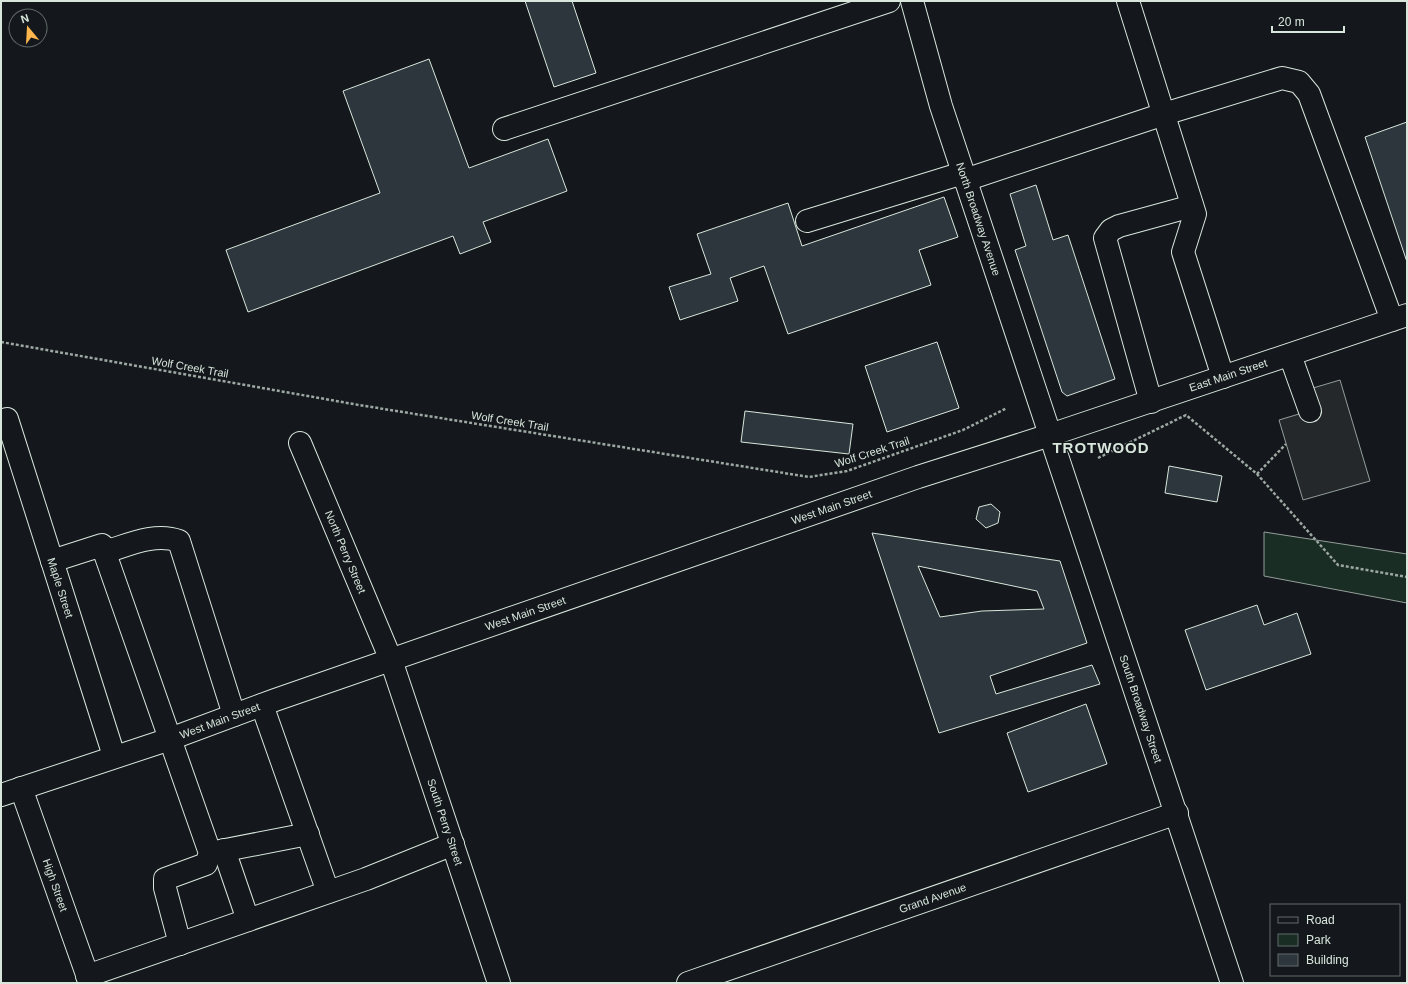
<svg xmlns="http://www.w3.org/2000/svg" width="1408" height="984" viewBox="0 0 1408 984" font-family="Helvetica,sans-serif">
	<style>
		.green { fill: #1a2d24; stroke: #939e99 }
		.parking { fill: #24282b; stroke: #939e99 }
		.building { fill: #2c363c; stroke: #d8e6dc; fill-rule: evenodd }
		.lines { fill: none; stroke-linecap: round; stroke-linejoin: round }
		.minor-casing { stroke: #d8e6dc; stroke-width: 24 }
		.major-casing { stroke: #d8e6dc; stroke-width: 24 }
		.path { stroke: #9da8a2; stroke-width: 2.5; stroke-dasharray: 3 2; stroke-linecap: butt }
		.minor { stroke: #14181c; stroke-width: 22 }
		.major { stroke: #14181c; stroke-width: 22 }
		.labels { text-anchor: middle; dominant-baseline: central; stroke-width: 3; stroke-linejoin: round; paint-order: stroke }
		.street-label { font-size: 11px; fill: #d8e6dc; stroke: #14181c }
		.district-label { font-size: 15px; font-weight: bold; letter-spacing: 1px; fill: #d8e6dc; stroke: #14181c }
	</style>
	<rect width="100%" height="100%" fill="#14181c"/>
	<path class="green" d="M1264,532l143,22v49l-143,-27z"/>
	<path class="parking" d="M1340,380l30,101 -67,19 -24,-80 30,-9 -6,-20z"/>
	<path class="building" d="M525,1h47l24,72 -42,14z
		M429,59l40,109 79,-29 19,52 -84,31 8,20 -31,12 -7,-18 -205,76 -22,-62 154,-57 -37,-102z
		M1407,122v140l-42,-125z
		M1036,185l17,55 15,-5 47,144 -48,17 -5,-4 -47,-142 11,-4 -16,-52z
		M944,197l14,40 -39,13 12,35 -143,49 -24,-68 -34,12 8,23 -58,19 -11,-33 42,-13 -14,-40 91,-31 14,43z
		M937,342l22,66 -72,24 -22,-66z
		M745,411l108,13 -4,30 -108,-12z
		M1169,466l53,10 -5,26 -52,-9z
		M991,504l9,8 -2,11 -12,5 -10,-9 3,-12z
		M872,533l188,28 27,82 -97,33 6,18 96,-29 8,19 -161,49zM918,566l119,25 7,18 -62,2 -42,6z
		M1257,605l7,20 33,-12 14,41 -105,36 -21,-60z
		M1086,704l21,60 -79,28 -21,-59z"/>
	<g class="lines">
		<g class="minor-casing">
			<g id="minor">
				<path d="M1128,1l67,213 -12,38 40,125"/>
				<path d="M504,129l385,-128"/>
				<path d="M965,180l199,-66 118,-36 17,4 10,12 83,226"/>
				<path d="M807,221l156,-48"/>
				<path d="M1290,355l20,56"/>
				<path d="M1151,402l-46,-164 6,-8 8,-4 73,-20"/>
				<path id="s1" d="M7,419l107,337"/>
				<path id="s2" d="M300,443l91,217 108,323"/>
				<path d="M105,552c23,-7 50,-20 74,-11l55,174"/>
				<path d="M52,561l50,-16 108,308 -4,11 -41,15v9l15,56"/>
				<path d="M262,705l66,187"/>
				<path id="s3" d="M21,788l69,195"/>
				<path id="s4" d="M1,795l169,-56 105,-39 643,-223 132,-42"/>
				<path d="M224,850l24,70"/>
				<path d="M210,853l98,-19"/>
				<path d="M87,976l279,-97 87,-35"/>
				<path id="s5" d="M688,983l489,-170"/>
			</g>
		</g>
		<g class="major-casing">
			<g id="major">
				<path id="s6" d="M912,1l29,105 291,877"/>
				<path id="s7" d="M1050,435l357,-120"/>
			</g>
		</g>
		<path class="path" d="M1,342l358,63 450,72 38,-6 116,-41 44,-22
			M1098,458l88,-43 71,59 81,91 69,12
			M1257,474l29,-30"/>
		<use href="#minor" class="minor"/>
		<use href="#major" class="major"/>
	</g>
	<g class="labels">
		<g class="street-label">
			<text stroke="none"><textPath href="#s6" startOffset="228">North Broadway Avenue</textPath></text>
			<text transform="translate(190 367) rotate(10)">Wolf Creek Trail</text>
			<text stroke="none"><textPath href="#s7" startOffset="188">East Main Street</textPath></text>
			<text transform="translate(510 421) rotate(9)">Wolf Creek Trail</text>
			<text transform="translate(872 452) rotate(-18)">Wolf Creek Trail</text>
			<text stroke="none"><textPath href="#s4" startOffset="879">West Main Street</textPath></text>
			<text stroke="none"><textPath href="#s2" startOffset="118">North Perry Street</textPath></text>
			<text stroke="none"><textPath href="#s1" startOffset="177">Maple Street</textPath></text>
			<text stroke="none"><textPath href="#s4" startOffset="555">West Main Street</textPath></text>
			<text stroke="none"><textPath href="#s6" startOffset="744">South Broadway Street</textPath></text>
			<text stroke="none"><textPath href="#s4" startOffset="231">West Main Street</textPath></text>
			<text stroke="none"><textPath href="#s2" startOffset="406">South Perry Street</textPath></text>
			<text stroke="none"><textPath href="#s3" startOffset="103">High Street</textPath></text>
			<text stroke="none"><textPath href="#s5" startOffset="259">Grand Avenue</textPath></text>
		</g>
		<g class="district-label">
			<text x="1101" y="447">TROTWOOD</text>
		</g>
	</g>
	<rect width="1408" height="984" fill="none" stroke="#d8e6dc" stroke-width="4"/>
	<rect x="1270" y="904" width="130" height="72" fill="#14181c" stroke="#626a69"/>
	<rect x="1278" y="917" width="20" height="6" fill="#14181c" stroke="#626a69"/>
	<text x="1306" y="924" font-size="12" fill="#d8e6dc">Road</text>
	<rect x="1278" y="934" width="20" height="12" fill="#1a2d24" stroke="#626a69"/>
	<text x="1306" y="944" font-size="12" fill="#d8e6dc">Park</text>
	<rect x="1278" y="954" width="20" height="12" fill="#2c363c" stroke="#626a69"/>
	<text x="1306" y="964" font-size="12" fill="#d8e6dc">Building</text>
	<g transform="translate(28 28) rotate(342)"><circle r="19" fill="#14181c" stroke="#626a69"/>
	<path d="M0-3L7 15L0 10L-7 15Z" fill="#ffb74d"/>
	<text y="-6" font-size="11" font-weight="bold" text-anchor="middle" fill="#d8e6dc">N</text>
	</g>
	<path d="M1272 26v6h72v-6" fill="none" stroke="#d8e6dc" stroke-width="2"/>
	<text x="1278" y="26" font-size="12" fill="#d8e6dc" stroke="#14181c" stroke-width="3" paint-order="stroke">20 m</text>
</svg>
